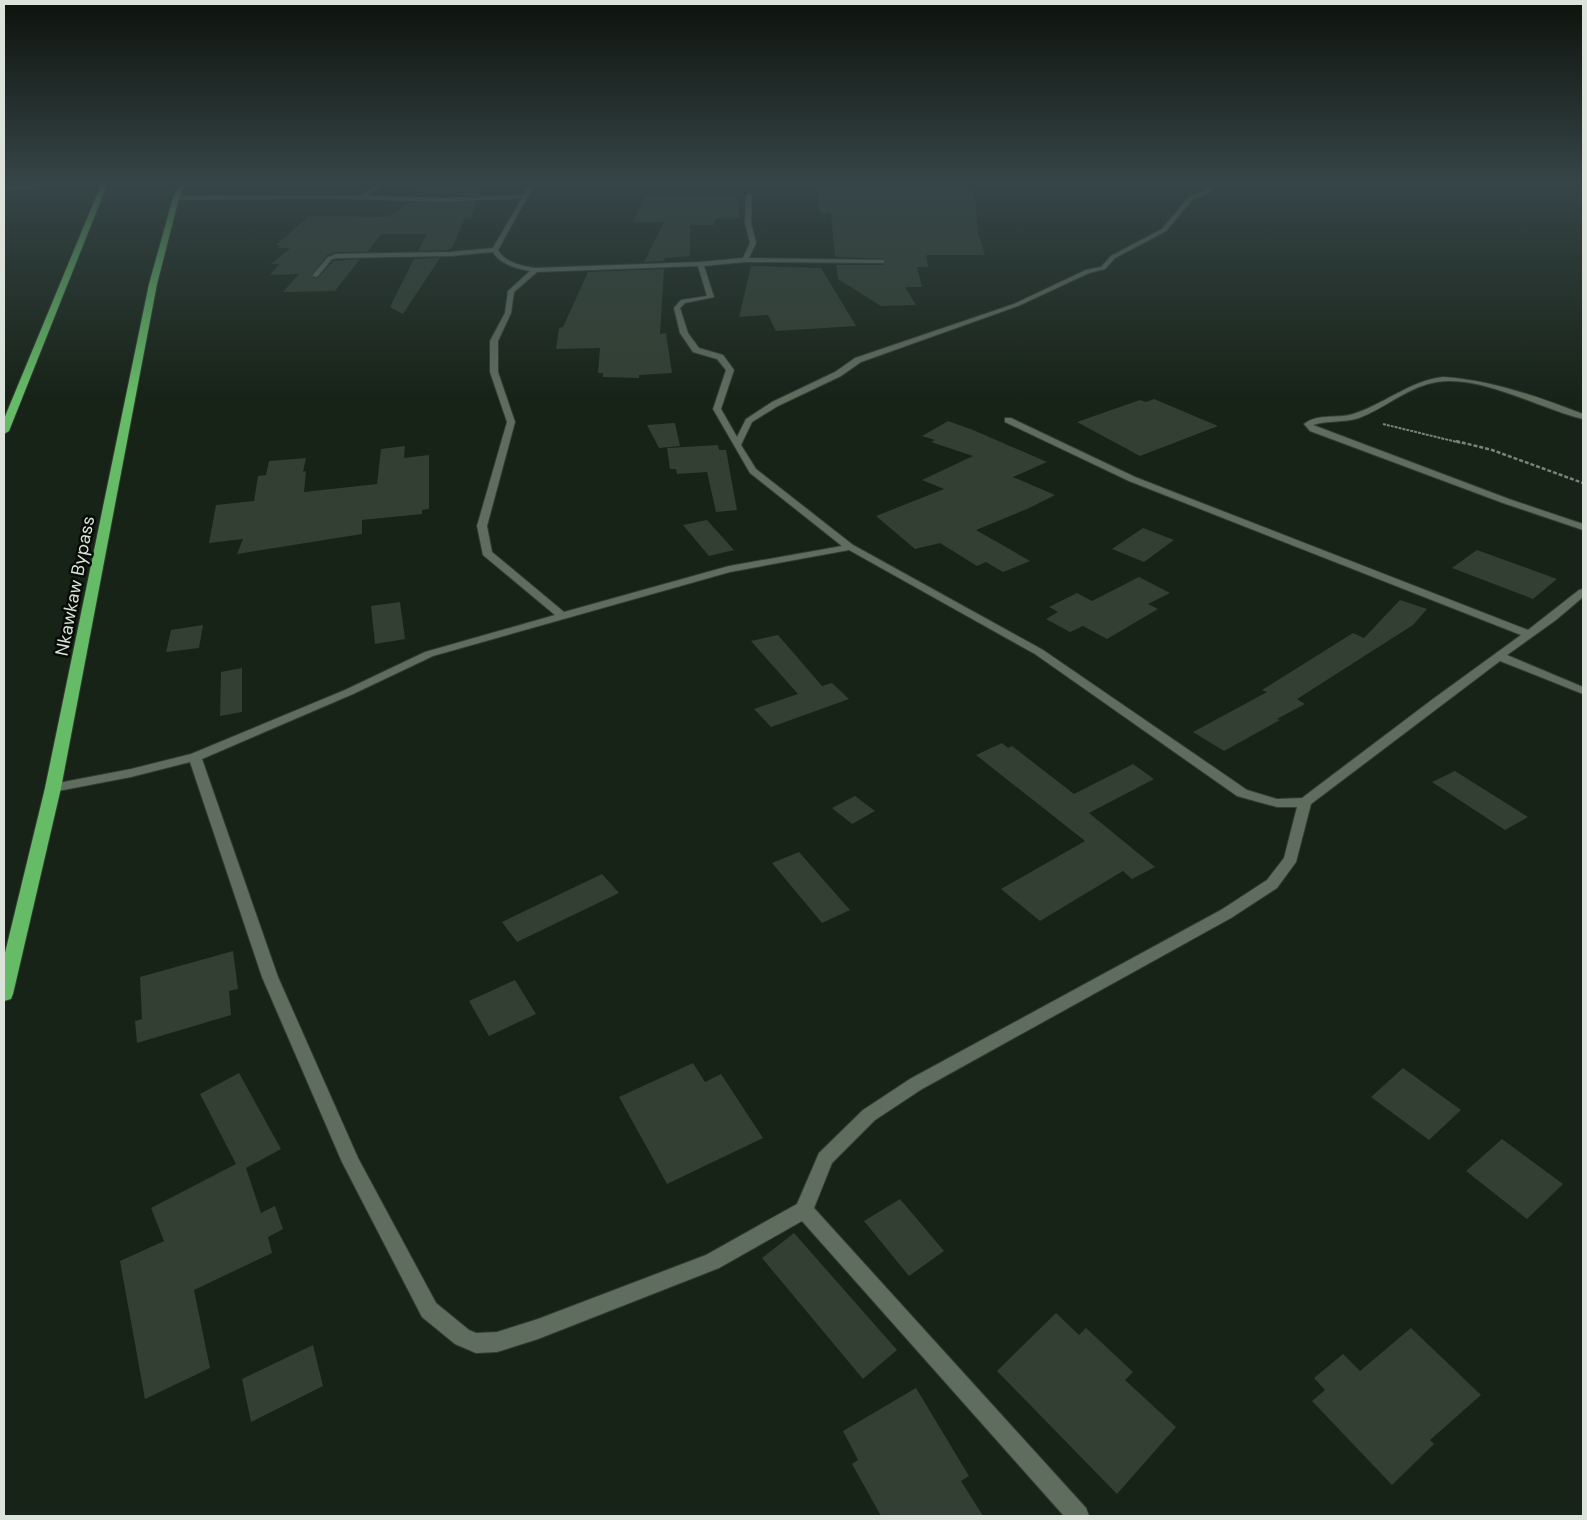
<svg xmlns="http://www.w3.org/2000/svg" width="1587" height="1520" viewBox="0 0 1587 1520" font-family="'DM Sans',sans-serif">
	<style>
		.building { fill: #323f32 }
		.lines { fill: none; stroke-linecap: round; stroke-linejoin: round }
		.minor-casing { stroke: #333b32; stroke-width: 2 }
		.highway-casing { stroke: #333b32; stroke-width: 2 }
		.path-far1 { stroke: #798378; stroke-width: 2; stroke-dasharray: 3 1; stroke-linecap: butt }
		.path { stroke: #798378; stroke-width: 2.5; stroke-dasharray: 4 2; stroke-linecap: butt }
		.minor { fill: #5f6d5f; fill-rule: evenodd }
		.highway { fill: #66bc66; fill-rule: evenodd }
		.labels { text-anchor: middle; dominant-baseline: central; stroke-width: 5; stroke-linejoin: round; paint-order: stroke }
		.street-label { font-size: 18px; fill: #dbe3da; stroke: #060b06 }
	</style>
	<rect width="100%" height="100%" fill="#172317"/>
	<path class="building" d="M426,185h52l-1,4 3,-1 -2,7h-64l4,-8z
		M816,185h117l-1,4h42l4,43 7,23h-59l2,12h-11l5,20h-17l11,18 -35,1 -43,-27 -2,-14h47l3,-6 -51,-2 -4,-44h-11z
		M673,194l63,1 3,23 -24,1 -1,6h-24v31l-25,2 -1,3 -20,1 20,-40h-31l13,-25h27z
		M476,202l-5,16h-6l-13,30 -5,2 -29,1 9,-17h-46l-14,18h-31l-9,3 -16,22 7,1 15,-17 27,-2 -25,32 -52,1 16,-18 -29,1 9,-11h-8l19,-16h-12l2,-3h-4l33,-29 79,1 21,-14z
		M440,258l-37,56 -13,-7 24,-48z
		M751,266l70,2 35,58 -80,5 -8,-16 -29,2z
		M664,269l-4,65 6,-1 6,40 -33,2v3l-36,-1v-4h-5l2,-25 -44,1 3,-21 4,-1 25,-55z
		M1154,399l64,27 -78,30 -63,-34 63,-22 6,2z
		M948,421l25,9 74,32 -34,15 42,18 -28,14 -51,21 54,31 -27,11 -17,-10 -9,4 -37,-23 -25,6 -39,-33 68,-27 -22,-9 51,-24 -42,-14 4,-2 -13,-4z
		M675,423l5,23 -21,2 -12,-23z
		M718,445l1,5h7l11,60 -21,2 -9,-40 -30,2 -1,-5h-6l-3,-21z
		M405,446l-1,12 25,-3v54l-7,1v4l-60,6v14l-125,20 6,-15 -34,4 7,-38 38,-4 4,-25 8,-1 3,-14 37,-3 -3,14 3,-1 -2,21 73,-8 4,-35z
		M707,520l27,30 -25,6 -26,-31z
		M1143,528l31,12 -30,22 -32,-13z
		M1477,550l80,29 -24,20 -81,-31z
		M1139,577l31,16 -22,11 10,5 -51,30 -24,-13 -13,6 -24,-13 12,-7 -9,-5 28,-14 15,8z
		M1400,600l27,9 -14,16 -116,74 8,5 -28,15 3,1 -56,31 -31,-19 74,-40 -5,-2 91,-57 11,5z
		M400,602l5,37 -30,5 -4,-38z
		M203,625l-4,23 -33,4 5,-22z
		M778,635l44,51 10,-3 17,16 -78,28 -17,-18 44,-15 -47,-53z
		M242,668v44l-22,4 1,-44z
		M1002,743l6,5 4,-2 62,48 59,-30 21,15 -65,34 66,54 -23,12 -9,-8 -83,50 -39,-32 84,-48 -109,-86z
		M1455,771l73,46 -23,13 -73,-48z
		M855,796l20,15 -23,13 -20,-16z
		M799,852l51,58 -28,13 -50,-60z
		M602,874l17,19 -102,49 -15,-20z
		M233,951l5,38 -9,2 2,24 -94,28 -2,-22 7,-2 -2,-42z
		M515,980l21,34 -47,22 -20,-35z
		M693,1063l12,19 16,-8 42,64 -96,46 -48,-87z
		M1403,1068l58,42 -32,30 -58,-43z
		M239,1073l42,76 -35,19 15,45 14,-7 8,23 -15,8 4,16 -78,37 16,78 -65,31 -25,-138 44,-20 -13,-33 85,-44 -36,-70z
		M1502,1139l61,45 -36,35 -61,-48z
		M900,1199l44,52 -35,25 -45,-55z
		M794,1233l103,117 -34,29 -101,-121z
		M1056,1313l23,22 7,-7 47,44 -8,8 51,47 -59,67 -120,-123z
		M1411,1328l70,67 -51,45 4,4 -42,41 -80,-84 13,-11 -11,-12 29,-24 17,17z
		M313,1345l10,41 -72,36 -9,-43z
		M916,1388l53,88 -8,5 22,35h-102l-29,-52 6,-4 -15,-29z"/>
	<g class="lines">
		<g class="minor-casing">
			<path id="minor" d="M46,185l-2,2 -40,3v-4z
				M376,185h6l-15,11 76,2 81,-3 5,-10h5l-36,65c6,12 24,16 37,18l165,-6 43,-4 7,-15 -5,-20 1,-28 3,-2 3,2 -1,28 5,20 -7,15 136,2 -2,3 -138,-1 -41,4 10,31 -29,6 -5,5 8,25 11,15 24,7 11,15 -13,39 16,28 9,-18 26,-17 63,-30 20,-14 159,-54 72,-34 15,-3 10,-11 51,-27 27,-32 16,-6 3,-6h5l-4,8 -16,6 -27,32 -51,27 -10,11 -16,4 -71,33 -157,56 -20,14 -63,30 -26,16 -11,23 15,24 97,76 190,105 204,140 30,9 25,-1 131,-99 88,-64 -392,-154 -124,-59v-4h6l124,59 393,153 51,-40 4,-1v8l-27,23 -49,35 76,32v7l-83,-33 -189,143 -15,58 -19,26 -46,30 -309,171 -47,31 -43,43 -18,45 272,300 3,8h-25l-262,-295 -83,47 -181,71 -41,13 -21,1 -21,-9 -33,-27 -80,-155 -80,-185 -72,-215 -59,15 -78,15 -6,-4 6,-4 78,-15 60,-15 154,-64 80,-38 130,-37 -72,-60 -6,-29 30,-104 -17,-50v-31l15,-28 3,-22 22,-20c-12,-2 -31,-7 -37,-19l-43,4 -113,2 -5,1 -15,18 -5,-1 16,-19 8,-3 114,-2 43,-4 29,-50 -79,4 -124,-4 -143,2 -3,-2 3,-2h184zM698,266l9,30 -26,4 -7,8 6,25 13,19 24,7 9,11 -13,39 37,64 92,73 -113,20 -165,46 -72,-60 -5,-26 28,-104 -17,-50v-31l13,-28 3,-21 23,-20zM849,550l186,104 202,142 40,11h20l-13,51 -17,22 -46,30 -311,169 -47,31 -44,43 -22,51 -91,51 -168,64 -41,13 -21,1 -7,-3 -33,-27 -78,-145 -80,-181 -76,-218 151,-65 80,-38 297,-84z
				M1443,377c49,3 95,20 140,37v5c-44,-10 -109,-49 -155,-35 -25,7 -45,25 -69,34 -15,5 -31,2 -46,7l196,74 74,25v6l-80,-27 -193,-72 -6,-7c13,-11 34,-5 49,-10 32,-10 56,-33 90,-37z"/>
		</g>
		<g class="highway-casing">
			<path id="highway" d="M101,185h6l-98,246 -5,3v-15z
				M179,185h6l-6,13 -22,86 -96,504 -48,206 -2,5 -7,2v-44l41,-169 104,-504 24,-86z"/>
		</g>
		<path class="path-far1" d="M1383,424l78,19"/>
		<path class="path" d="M1456,441l36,9 91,33"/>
		<use href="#minor" class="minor"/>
		<use href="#highway" class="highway"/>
	</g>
	<linearGradient id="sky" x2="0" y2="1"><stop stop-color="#0d130d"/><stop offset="0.46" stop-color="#364547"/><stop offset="1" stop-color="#364547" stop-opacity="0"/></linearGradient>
	<rect width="1587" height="398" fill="url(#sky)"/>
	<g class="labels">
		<g class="street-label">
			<text transform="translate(75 586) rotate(-79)">Nkawkaw Bypass</text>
		</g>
	</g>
	<rect width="1587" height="1520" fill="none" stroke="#dbe3da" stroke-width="10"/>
</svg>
